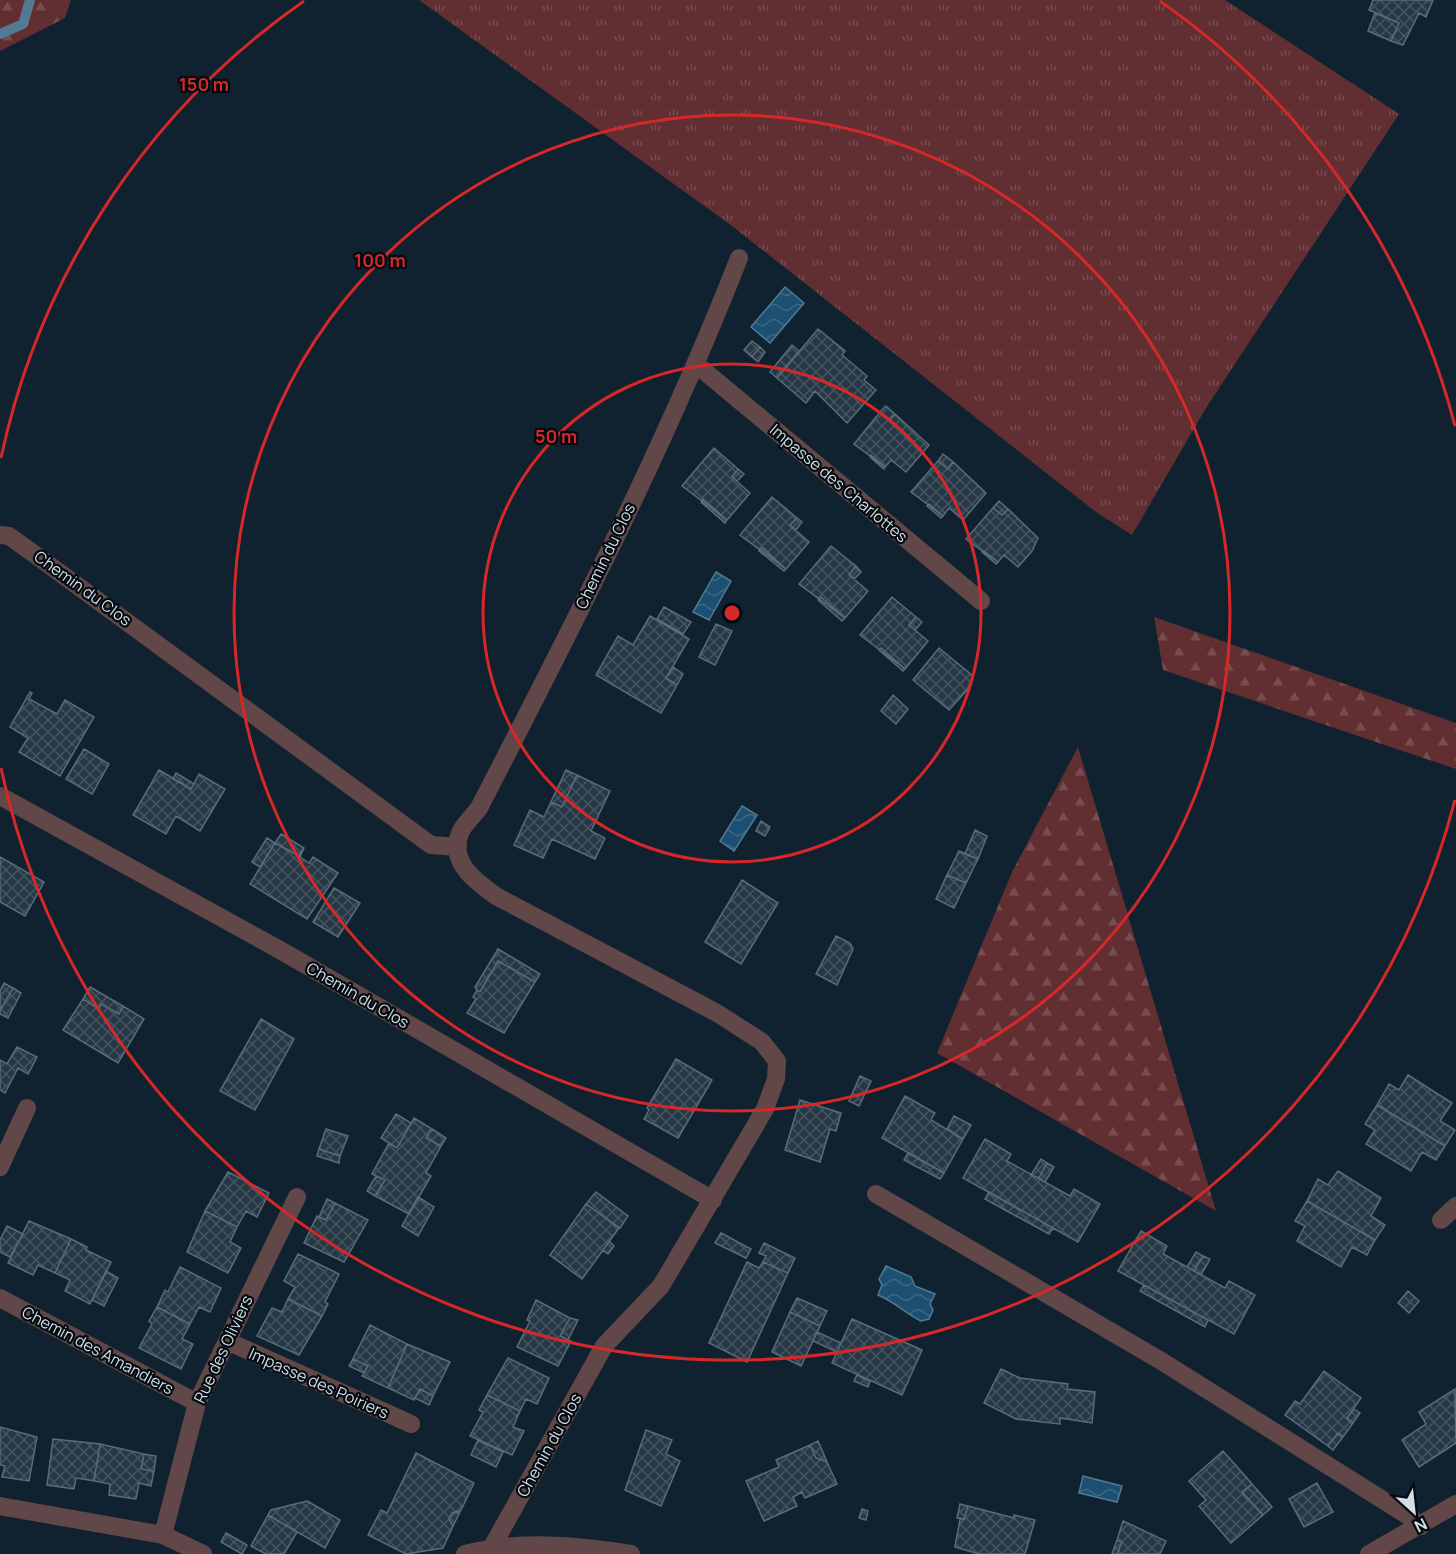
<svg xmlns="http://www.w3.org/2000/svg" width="1456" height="1554" viewBox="0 0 1456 1554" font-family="Manrope,sans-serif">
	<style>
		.grass { fill: url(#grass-tufts) }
		.forest { fill: url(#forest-firs) }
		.water { fill: url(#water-waves); stroke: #537a95; stroke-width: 1.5 }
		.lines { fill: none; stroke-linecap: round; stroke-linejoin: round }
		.stream { stroke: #537a95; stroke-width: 10 }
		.building { fill: url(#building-cross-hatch); stroke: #586c7b; stroke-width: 1.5 }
		.minor { stroke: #614748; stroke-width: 18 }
		.ring { fill: none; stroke: #d62828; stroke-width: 3 }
		.labels { text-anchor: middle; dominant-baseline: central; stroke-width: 4.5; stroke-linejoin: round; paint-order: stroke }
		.street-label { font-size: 16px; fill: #d3dee7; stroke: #040b10 }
		.centre { fill: #d62828; stroke: #040b10; stroke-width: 3 }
		.ring-label { font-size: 18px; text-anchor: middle; font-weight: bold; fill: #d62828; stroke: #040b10; stroke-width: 4.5; stroke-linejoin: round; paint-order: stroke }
	</style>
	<defs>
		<pattern id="grass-tufts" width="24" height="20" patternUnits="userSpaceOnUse" patternTransform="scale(1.5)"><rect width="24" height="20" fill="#612e32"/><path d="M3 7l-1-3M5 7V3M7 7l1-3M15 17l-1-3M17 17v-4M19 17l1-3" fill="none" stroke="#774c50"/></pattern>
		<pattern id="forest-firs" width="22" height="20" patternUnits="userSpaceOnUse" patternTransform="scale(1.5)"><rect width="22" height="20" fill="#612e32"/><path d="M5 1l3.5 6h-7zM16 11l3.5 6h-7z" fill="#774c50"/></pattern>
		<pattern id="water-waves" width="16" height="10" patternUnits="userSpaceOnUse" patternTransform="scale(1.5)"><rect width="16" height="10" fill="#1c4f72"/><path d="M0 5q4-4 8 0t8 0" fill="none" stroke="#3c6886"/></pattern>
		<pattern id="building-cross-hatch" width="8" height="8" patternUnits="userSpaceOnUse" patternTransform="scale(1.5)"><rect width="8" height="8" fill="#263845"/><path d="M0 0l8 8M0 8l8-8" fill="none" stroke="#455460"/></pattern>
	</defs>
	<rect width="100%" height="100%" fill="#10222f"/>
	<path class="grass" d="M419,0h806l174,114 -193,294 -74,127 -36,-23 -364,-286z"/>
	<path class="forest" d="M0,0h71l-6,18 -65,33z
		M1154,617l302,106v46l-293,-99z
		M1078,747l138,464 -279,-158 75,-181z"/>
	<path class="water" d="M785,287l19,16 -34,40 -19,-16z
		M716,572l15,9 -22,39 -16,-8z
		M742,806l15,9 -23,36 -14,-10z
		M886,1266l25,11 4,9 20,8 -5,10 3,6 -4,9 -8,2c-16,-8 -26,-19 -43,-26l4,-10 -3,-6z
		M1083,1476l39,10 -5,16 -38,-9z"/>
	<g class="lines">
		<path class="stream" d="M0,34l23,-10 7,-24"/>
	</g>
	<path class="building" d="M1373,0h60l-7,17 -7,-4 -16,32 -12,-4 8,-18 -30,-13z
		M1375,13l24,10 -8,18 -23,-10z
		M818,329l27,22 -3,4 25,21 -3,4 12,10 -29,33 -32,-32 -9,12 -29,-25z
		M752,341l8,6 -8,10 -8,-7z
		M792,345l7,6 -22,27 -7,-6z
		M760,347l5,5 -7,10 -6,-5z
		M886,406l9,8 -5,6 -10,-8z
		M880,412l10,8 5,-6 34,31 -23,27 -15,-12 -6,7 -31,-23z
		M714,448l24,21 -6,8 18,16 -23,27 -45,-34z
		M943,454l10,8 -5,7 -10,-8z
		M871,455l14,12 -1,2 -14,-12z
		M938,461l10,8 5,-7 33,31 -23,27 -14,-12 -6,8 -32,-24z
		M738,469l6,5 -7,7 -5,-4z
		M772,497l25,21 -7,7 19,17 -23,27 -46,-34z
		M703,499l24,21 -2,3 -24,-21z
		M999,501l9,8 -6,6 -9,-7z
		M929,504l14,12 -2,2 -14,-12z
		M993,508l9,7 6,-6 30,29 -6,13 -14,16 -14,-12 -6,7 -32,-23z
		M797,518l5,4 -6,8 -6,-5z
		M831,546l25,20 -7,9 19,16 -23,27 -46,-34z
		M762,548l24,21 -2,2 -25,-20z
		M984,551l14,11 -2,2 -14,-12z
		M856,566l5,6 -7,7 -5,-4z
		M821,597l24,21 -3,3 -24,-21z
		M892,597l24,20 -7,8 19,16 -23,28 -45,-34z
		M664,607l27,15 -8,12 -26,-15z
		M650,616l39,23 -23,39 11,7 -16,28 -65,-38 22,-39 15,9z
		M916,617l6,5 -7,8 -6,-5z
		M716,624l16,7 -17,34 -16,-8z
		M881,648l24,21 -2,2 -24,-21z
		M939,648l34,28 -6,14 -18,20 -36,-30z
		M673,667l10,7 -6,11 -11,-7z
		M30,692l2,1 -3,6 28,15 8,-14 29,17 -34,59 -41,-24 9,-14 -18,-11z
		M893,695l15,14 -12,15 -15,-13z
		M84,749l25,15 -17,30 -26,-15z
		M159,770l32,19 8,-15 26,15 -25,42 -24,-15 -10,18 -33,-19z
		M566,770l11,5 -15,32 -11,-5z
		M176,773l18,11 -3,5 -18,-10z
		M577,775l33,16 -19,40 14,7 -10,21 -43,-20 -9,19 -29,-13 16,-35 14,7 7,-15 11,5z
		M761,821l9,6 -5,9 -9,-5z
		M975,830l12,6 -9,23 -13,-5z
		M281,834l23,14 -5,8 -24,-13z
		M267,838l8,5 -15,24 -8,-5z
		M275,843l24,13 5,-8 -4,9 9,6 4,-6 25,16 -31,46 -57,-35z
		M959,851l19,8 -12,24 -19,-8z
		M0,857l44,25 -19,34 -25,-14z
		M947,875l19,8 -12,25 -18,-9z
		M742,880l36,23 -37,61 -36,-22z
		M334,888l26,15 -22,34 -25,-15z
		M836,936l14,7 3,6 -16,36 -21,-11z
		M498,949l42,25 -5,8 -37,-21 -18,31 -3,-2 -2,-3z
		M498,961l37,21 -31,51 -37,-20 9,-14 -3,-2 4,-7 3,2z
		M4,983l9,5 -13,23v-20z
		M90,987l33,19 -4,8 -18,-10 -2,5 -16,-10z
		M13,988l8,5 -13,25 -8,-4v-3z
		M83,999l16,10 2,-5 18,10 4,-8 21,13 -26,44 -55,-33z
		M261,1019l33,20 -39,71 -35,-19z
		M17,1047l20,10 -9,17 -10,-6 -13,25 -5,-3v-30l7,4z
		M676,1059l36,21 -34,58 -34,-19 5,-9 -2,-2z
		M1408,1075l44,28 -12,18 15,9 -10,16 -68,-41 12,-21 10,6z
		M860,1076l11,5 -12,25 -10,-5z
		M905,1096l30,17 -4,7 32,19 -19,34 -62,-35z
		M800,1100l41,13 -5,18 -6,-2 -10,33 -35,-12z
		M1377,1105l68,41 -9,14 -14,-8 -11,19 -45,-27 9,-14 -10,-6z
		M396,1114l15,9 -14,25 -16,-10z
		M954,1116l17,9 -8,14 -16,-10z
		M414,1118l18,11 -6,9 15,8 -15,27 5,3 -22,38 -34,-18 10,-16 -13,-6 17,-31 8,5z
		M326,1129l22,7 -8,20 -21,-7z
		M432,1129l14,9 -5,8 -15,-8z
		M985,1139l26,15 -4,7 63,35 4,-7 26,15 -22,38 -115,-64z
		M319,1149l21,7 -1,7 -22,-7z
		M908,1153l36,20 -4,6 -36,-19z
		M1041,1159l6,4 -8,15 -8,-3z
		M1047,1163l7,4 -9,15 -6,-4z
		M1338,1171l43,27 -10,18 14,9 -10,15 -68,-39 11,-22 10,6z
		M228,1172l41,21 -12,24 -11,-6 -9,16 -32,-16z
		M376,1176l9,4 -10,16 -8,-5z
		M596,1192l32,24 -8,12 -34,-24z
		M989,1192l64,36 -4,6 -64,-35z
		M418,1197l16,10 -16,29 -16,-10z
		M327,1199l8,4 -9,17 -7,-3z
		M1307,1201l68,39 -8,15 -15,-8 -11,20 -44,-26 8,-15 -10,-5z
		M335,1203l33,17 -24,42 -40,-19 13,-27 9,4z
		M586,1204l33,24 -37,51 -32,-24z
		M205,1211l32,16 -7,15 11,6 -13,25 -41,-21z
		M29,1221l42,18 -16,34 -17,-8 -5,10 -25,-12z
		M7,1226l16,8 -13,23 -10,-5v-12z
		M1141,1231l26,15 -4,8 24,13 38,21 4,-7 26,14 -21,39 -116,-63z
		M721,1233l30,16 -5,9 -31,-15z
		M71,1239l16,8 -1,3 25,12 -21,42 -25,-13 5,-11 -15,-7z
		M609,1241l5,5 -6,8 -5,-4z
		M764,1243l31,15 -7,15 -25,-11 3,-6 -7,-3z
		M1196,1252l7,4 -9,15 -7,-4z
		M298,1254l41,20 -14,28 3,2 -6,12 -34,-17 7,-12 -11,-6z
		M1203,1256l7,3 -9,16 -7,-4z
		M747,1262l12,6 4,-6 25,11 -41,89 -38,-19z
		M180,1267l41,21 -11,24 -11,-5 -9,17 -33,-17 8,-17 3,2z
		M106,1271l12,7 -14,28 -12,-6z
		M1144,1285l64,35 -3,7 -65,-36z
		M1408,1291l11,10 -10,12 -11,-10z
		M797,1298l30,13 -7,15 -30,-14z
		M288,1299l34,17 -23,39 -42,-19 15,-28 10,4z
		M536,1300l34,18 -10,18 11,5 -13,25 -41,-19 13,-26 -3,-1z
		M157,1307l33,17 -8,15 11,5 -12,25 -42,-21 13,-24 -3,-3z
		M790,1312l30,14 -19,40 -29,-14z
		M570,1318l8,2 -10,20 -8,-4z
		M852,1319l70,31 -20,45 -70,-32z
		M370,1325l37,19 -19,44 -26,-12 6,-10 -15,-7z
		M817,1332l24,11 -4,9 -24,-11z
		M407,1344l43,18 -17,34 -13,-7 -6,11 -26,-12z
		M508,1358l41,20 -12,26 -11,-5 -6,12 -33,-16z
		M353,1359l15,7 -4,7 -15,-7z
		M1001,1369l19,9 48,6 -1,5 28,3 -3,31 -32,-5v6l-44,-5 -32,-16z
		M1324,1371l37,27 -14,20 6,5 -10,14 -5,-4 -10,13 -43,-31 10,-14 5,3z
		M857,1375l13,6 -2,6 -14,-6z
		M420,1389l13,7 -4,9 -14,-7z
		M1455,1389l1,54 -37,24 -17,-27 24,-16 -7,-12z
		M487,1395l33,16 -7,16 11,4 -12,24 -42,-19 13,-24 -4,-2z
		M1354,1409l6,4 -7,10 -6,-5z
		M0,1427l37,10 -8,44 -27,-4 3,-11 -5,-1z
		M646,1430l26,10 -6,14 14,7 -19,45 -36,-16z
		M1338,1433l5,4 -10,13 -5,-4z
		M53,1439l47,5 -6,37 -18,-3 -2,11 -27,-4z
		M478,1440l25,12 -7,15 -25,-12z
		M818,1441l9,21 -11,-4 -6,-13z
		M100,1444l44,10 -3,15 13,2 -3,15 -12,-3 -3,16 -27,-4 1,-11 -16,-3z
		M810,1445l6,13 11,4 10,22 -32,14 -3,-6 -9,5 4,9 -33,15 -18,-40 33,-14 -3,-7z
		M1223,1451l29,33 -10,8 21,23 -32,28 -32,-37 7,-6 -17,-19z
		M416,1453l58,30 -14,29 -8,1 -3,6 4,7 -10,22 -37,6 -38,-19 13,-25 6,3z
		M144,1454l12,2 -2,15 -13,-2z
		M1317,1483l16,29 -29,15 -15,-28z
		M1252,1484l20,23 -9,8 -21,-23z
		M307,1501l33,19 -15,28 -57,-33 3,-5z
		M960,1504l8,2 -4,13 -7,-1z
		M968,1506l46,12v-3l21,5 -10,34h-46l-24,-7 5,-28h4z
		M862,1509l6,2 -2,9 -7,-2z
		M457,1511l3,1 -7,14 -4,-7 3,-6z
		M268,1515l29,17 -13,22h-18l-15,-8z
		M1123,1521l43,20 -6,13h-43l5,-12 -5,-2z
		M226,1533l21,12 -5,9 -21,-12z
		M1117,1540l5,2 -5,12h-5z"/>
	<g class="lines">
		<path class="minor" d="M697,365l284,236
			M0,535l9,1 21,15 401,294 27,2
			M0,796l280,154 433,250
			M0,1167l27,-59
			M876,1194l287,168 244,153 14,11
			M1441,1220l15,-14
			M0,1298l197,105
			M227,1341l184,83
			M0,1506l163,29
			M492,1547l112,-201 57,-60 104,-177 11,-30 1,-18 -15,-19 -45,-29 -221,-117c-21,-15 -49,-35 -35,-65 4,-8 13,-16 18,-23 93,-180 186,-361 260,-550
			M203,1554l-40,-19 34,-132 100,-206
			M465,1554c53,-14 112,-9 166,0
			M1369,1554l87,-50"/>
	</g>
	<g class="ring">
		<circle cx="732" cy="613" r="249"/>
		<circle cx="732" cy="613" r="498"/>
		<path d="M1455 800A747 747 0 0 1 1 768M1 458A747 747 0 0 1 304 1M1160 1A747 747 0 0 1 1455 426"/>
	</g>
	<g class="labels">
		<g class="street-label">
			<text transform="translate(839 483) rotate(40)">Impasse des Charlottes</text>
			<text transform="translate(605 556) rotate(-64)">Chemin du Clos</text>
			<text transform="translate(83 588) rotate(36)">Chemin du Clos</text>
			<text transform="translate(358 995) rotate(30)">Chemin du Clos</text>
			<text transform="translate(223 1349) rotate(-65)">Rue des Oliviers</text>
			<text transform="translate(98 1350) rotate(28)">Chemin des Amandiers</text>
			<text transform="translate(319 1383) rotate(24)">Impasse des Poiriers</text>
			<text transform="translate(549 1445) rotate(-61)">Chemin du Clos</text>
		</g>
	</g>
	<circle cx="732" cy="613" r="9" class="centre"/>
	<g class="ring-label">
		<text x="204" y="91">150 m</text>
		<text x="380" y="267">100 m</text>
		<text x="556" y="443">50 m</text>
	</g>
	<g transform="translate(1414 1512) rotate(153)" stroke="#040b10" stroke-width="4.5" paint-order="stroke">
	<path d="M0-4.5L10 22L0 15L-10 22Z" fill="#d3dee7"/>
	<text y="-9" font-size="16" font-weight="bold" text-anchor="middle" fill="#d3dee7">N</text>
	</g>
</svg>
